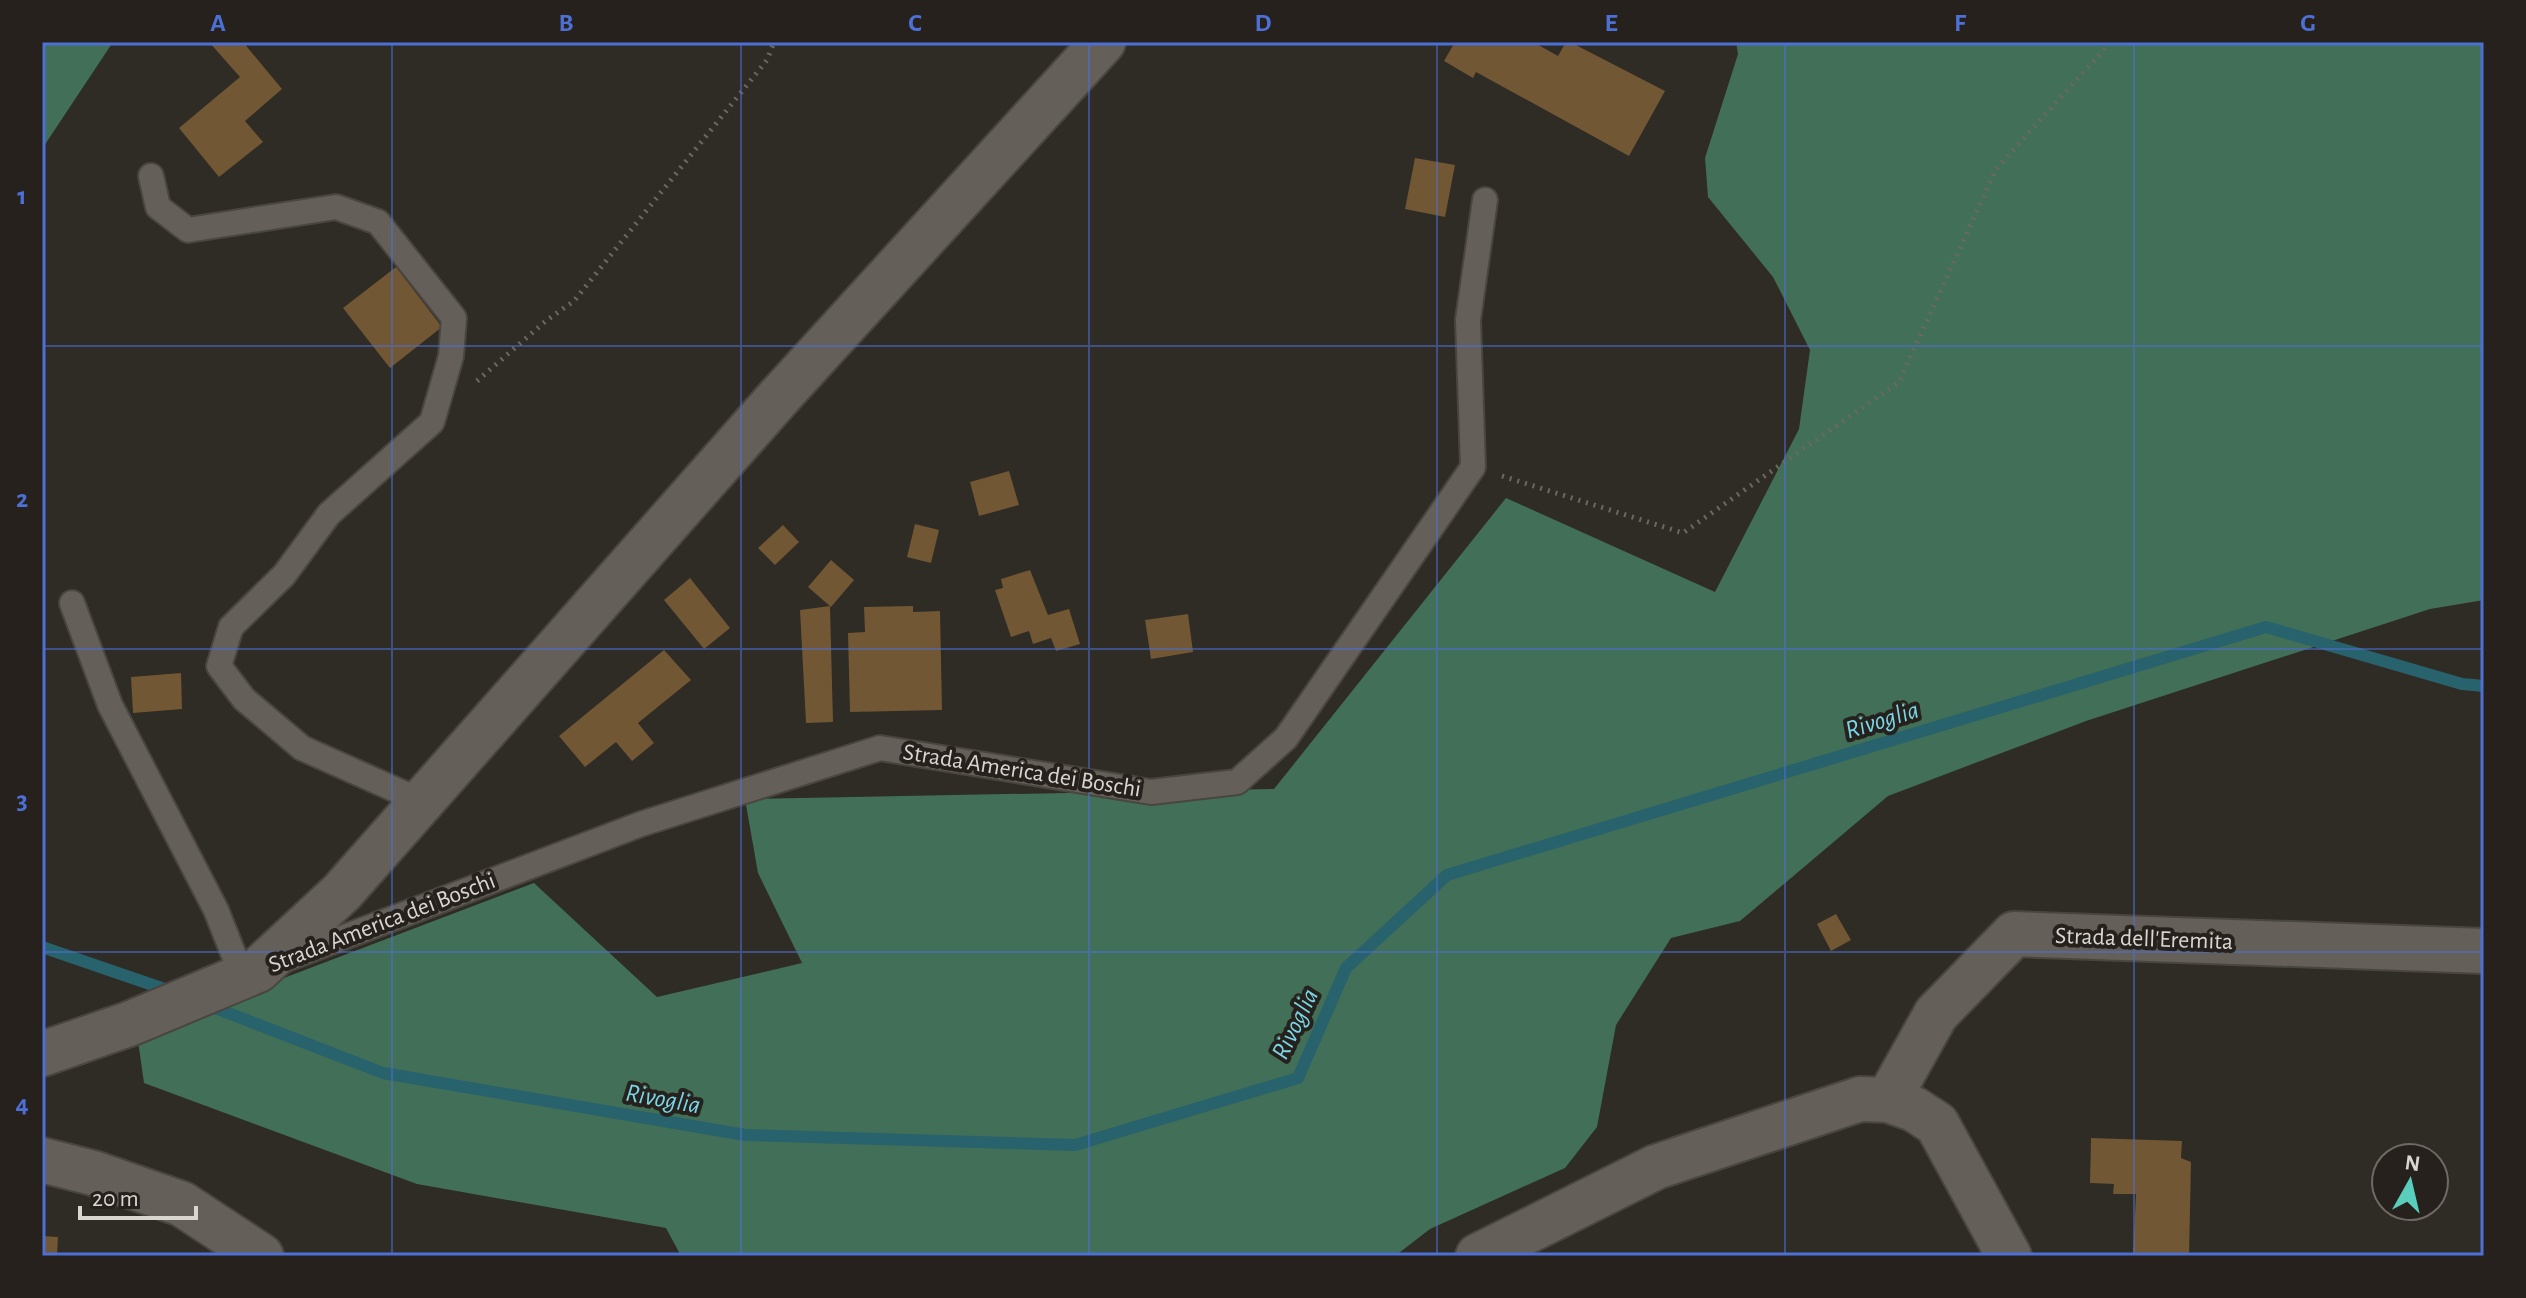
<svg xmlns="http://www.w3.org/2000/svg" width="2526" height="1298" viewBox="0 0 2526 1298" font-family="'Alegreya Sans',sans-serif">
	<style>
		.forest { fill: #426f57 }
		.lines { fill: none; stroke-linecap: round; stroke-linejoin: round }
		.stream { stroke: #28626c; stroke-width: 12 }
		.building { fill: #715733 }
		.service-casing { stroke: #494641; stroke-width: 28 }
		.minor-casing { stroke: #494641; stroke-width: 48 }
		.tertiary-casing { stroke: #494641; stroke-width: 48 }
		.path { stroke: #6b6862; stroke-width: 5; stroke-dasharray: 2 6; stroke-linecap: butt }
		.service { stroke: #645f58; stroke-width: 24 }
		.minor { stroke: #645f58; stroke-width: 44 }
		.tertiary { stroke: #645f58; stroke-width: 44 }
		.grid { fill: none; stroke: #4c70d6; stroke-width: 2; stroke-opacity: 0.55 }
		.labels { text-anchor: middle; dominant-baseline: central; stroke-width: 8; stroke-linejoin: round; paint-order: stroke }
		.street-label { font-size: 24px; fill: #d9d6d2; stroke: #26211c }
		.water-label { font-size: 26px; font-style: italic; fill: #79d7e8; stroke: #26211c }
		.neatline { fill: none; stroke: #4c70d6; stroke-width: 3 }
		.grid-label { font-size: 26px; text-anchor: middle; font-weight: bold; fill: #4c70d6 }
	</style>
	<rect width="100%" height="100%" fill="#2f2b25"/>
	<path class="forest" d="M42,42h71l-71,107z
		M1736,42h748v558l-54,9 -344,112 -198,75 -148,125 -69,17 -55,87 -19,102 -32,41 -135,61 -35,27h-714l-15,-28 -249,-44 -273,-101 -6,-42 151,-65 245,-93 123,114 145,-34 -44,-90 -13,-74 529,-10 232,-291 209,94 84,-163 11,-79 -37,-73 -65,-80 -3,-39 33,-104z"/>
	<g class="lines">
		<path class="stream" d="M42,947l134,46
			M205,1004l178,69 362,62 330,10 223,-67 48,-110 101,-93 819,-248 196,57 22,2"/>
	</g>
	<path class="building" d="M209,42h34l39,47 -37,32 18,21 -44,35 -40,-49 61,-51z
		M1455,42h78l25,14 8,-14h4l95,49 -36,65 -153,-84 -3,6 -29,-17z
		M1415,158l40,7 -10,52 -40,-8z
		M396,267l46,60 -52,41 -47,-60z
		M1009,471l10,34 -40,11 -9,-34z
		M915,524l24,6 -8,33 -24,-6z
		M783,525l16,17 -24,23 -17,-17z
		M831,560l23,20 -23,27 -23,-20z
		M1030,570l18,45 21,-6 11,35 -24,7 -5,-13 -18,6 -4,-13 -18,6 -16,-47 8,-2 -2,-9z
		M690,578l40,50 -26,21 -40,-49z
		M830,606l3,116 -27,1 -6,-113z
		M913,606v6l27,-1 2,99 -92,2 -2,-79 17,-1 -1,-25z
		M1188,614l5,38 -42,7 -6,-39z
		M664,650l27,30 -53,43 16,20 -22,18 -16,-19 -31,25 -26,-31z
		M181,673l1,36 -49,4 -2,-36z
		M1836,914l15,26 -20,11 -14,-27z
		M2091,1138l91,3 -1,17 10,4 -2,94h-56l3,-62h-23l1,-10 -24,-1z
		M42,1236l16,1 -1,19h-15z"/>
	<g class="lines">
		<g class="service-casing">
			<path id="service" d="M151,176l7,31 30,23 148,-23 42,15 76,96 -3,38 -19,66 -103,92 -45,61 -53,52 -12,39 25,33 58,49 121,54
				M72,603l38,102 106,205 27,68
				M284,960l357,-136 239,-76 271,44 86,-10 49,-44 187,-271 -5,-147 17,-120"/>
		</g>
		<g class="minor-casing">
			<path id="minor" d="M1888,1100l48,-86 78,-80 470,17
				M42,1160l51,13 89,31 79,52
				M1478,1256l178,-89 204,-68 28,1 26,9 23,15 72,132"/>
		</g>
		<g class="tertiary-casing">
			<path id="tertiary" d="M42,1054l87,-30 129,-54 84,-78 436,-494 325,-356"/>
		</g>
		<path class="path" d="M477,381l70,-61 27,-19 193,-241 7,-18
			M1502,476l181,57 216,-151 97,-213 115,-127"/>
		<use href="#service" class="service"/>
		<use href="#minor" class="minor"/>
		<use href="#tertiary" class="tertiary"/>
	</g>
	<path class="grid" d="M392,42v1214M741,42v1214M1089,42v1214M1437,42v1214M1785,42v1214M2134,42v1214M42,346h2442M42,649h2442M42,952h2442"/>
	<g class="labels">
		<g class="street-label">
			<text transform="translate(1022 771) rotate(9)">Strada America dei Boschi</text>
			<text transform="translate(382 923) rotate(-21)">Strada America dei Boschi</text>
			<text transform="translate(2144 939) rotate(2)">Strada dell'Eremita</text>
		</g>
		<g class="water-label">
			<text transform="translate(1882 720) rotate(-17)">Rivoglia</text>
			<text transform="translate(1295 1024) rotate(-64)">Rivoglia</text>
			<text transform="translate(663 1099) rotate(10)">Rivoglia</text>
		</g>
	</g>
	<rect width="2526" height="1298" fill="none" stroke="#26211c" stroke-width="88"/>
	<g transform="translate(2410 1182) rotate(8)"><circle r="38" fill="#26211c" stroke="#6e6965" stroke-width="2"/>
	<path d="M0-6L14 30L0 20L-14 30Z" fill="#5acebd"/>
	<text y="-12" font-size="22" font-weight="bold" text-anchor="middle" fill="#d9d6d2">N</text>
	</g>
	<path d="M80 1206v12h116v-12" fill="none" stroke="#d9d6d2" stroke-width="4"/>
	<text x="92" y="1206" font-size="24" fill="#d9d6d2" stroke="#26211c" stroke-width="6" paint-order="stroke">20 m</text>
	<rect x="44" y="44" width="2438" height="1210" class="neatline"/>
	<g class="grid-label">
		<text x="218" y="31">A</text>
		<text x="566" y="31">B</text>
		<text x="915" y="31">C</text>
		<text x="1263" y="31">D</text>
		<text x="1611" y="31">E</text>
		<text x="1960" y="31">F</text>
		<text x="2308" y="31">G</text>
		<text x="22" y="204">1</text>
		<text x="22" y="507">2</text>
		<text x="22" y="809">3</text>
		<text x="22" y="1112">4</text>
	</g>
</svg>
